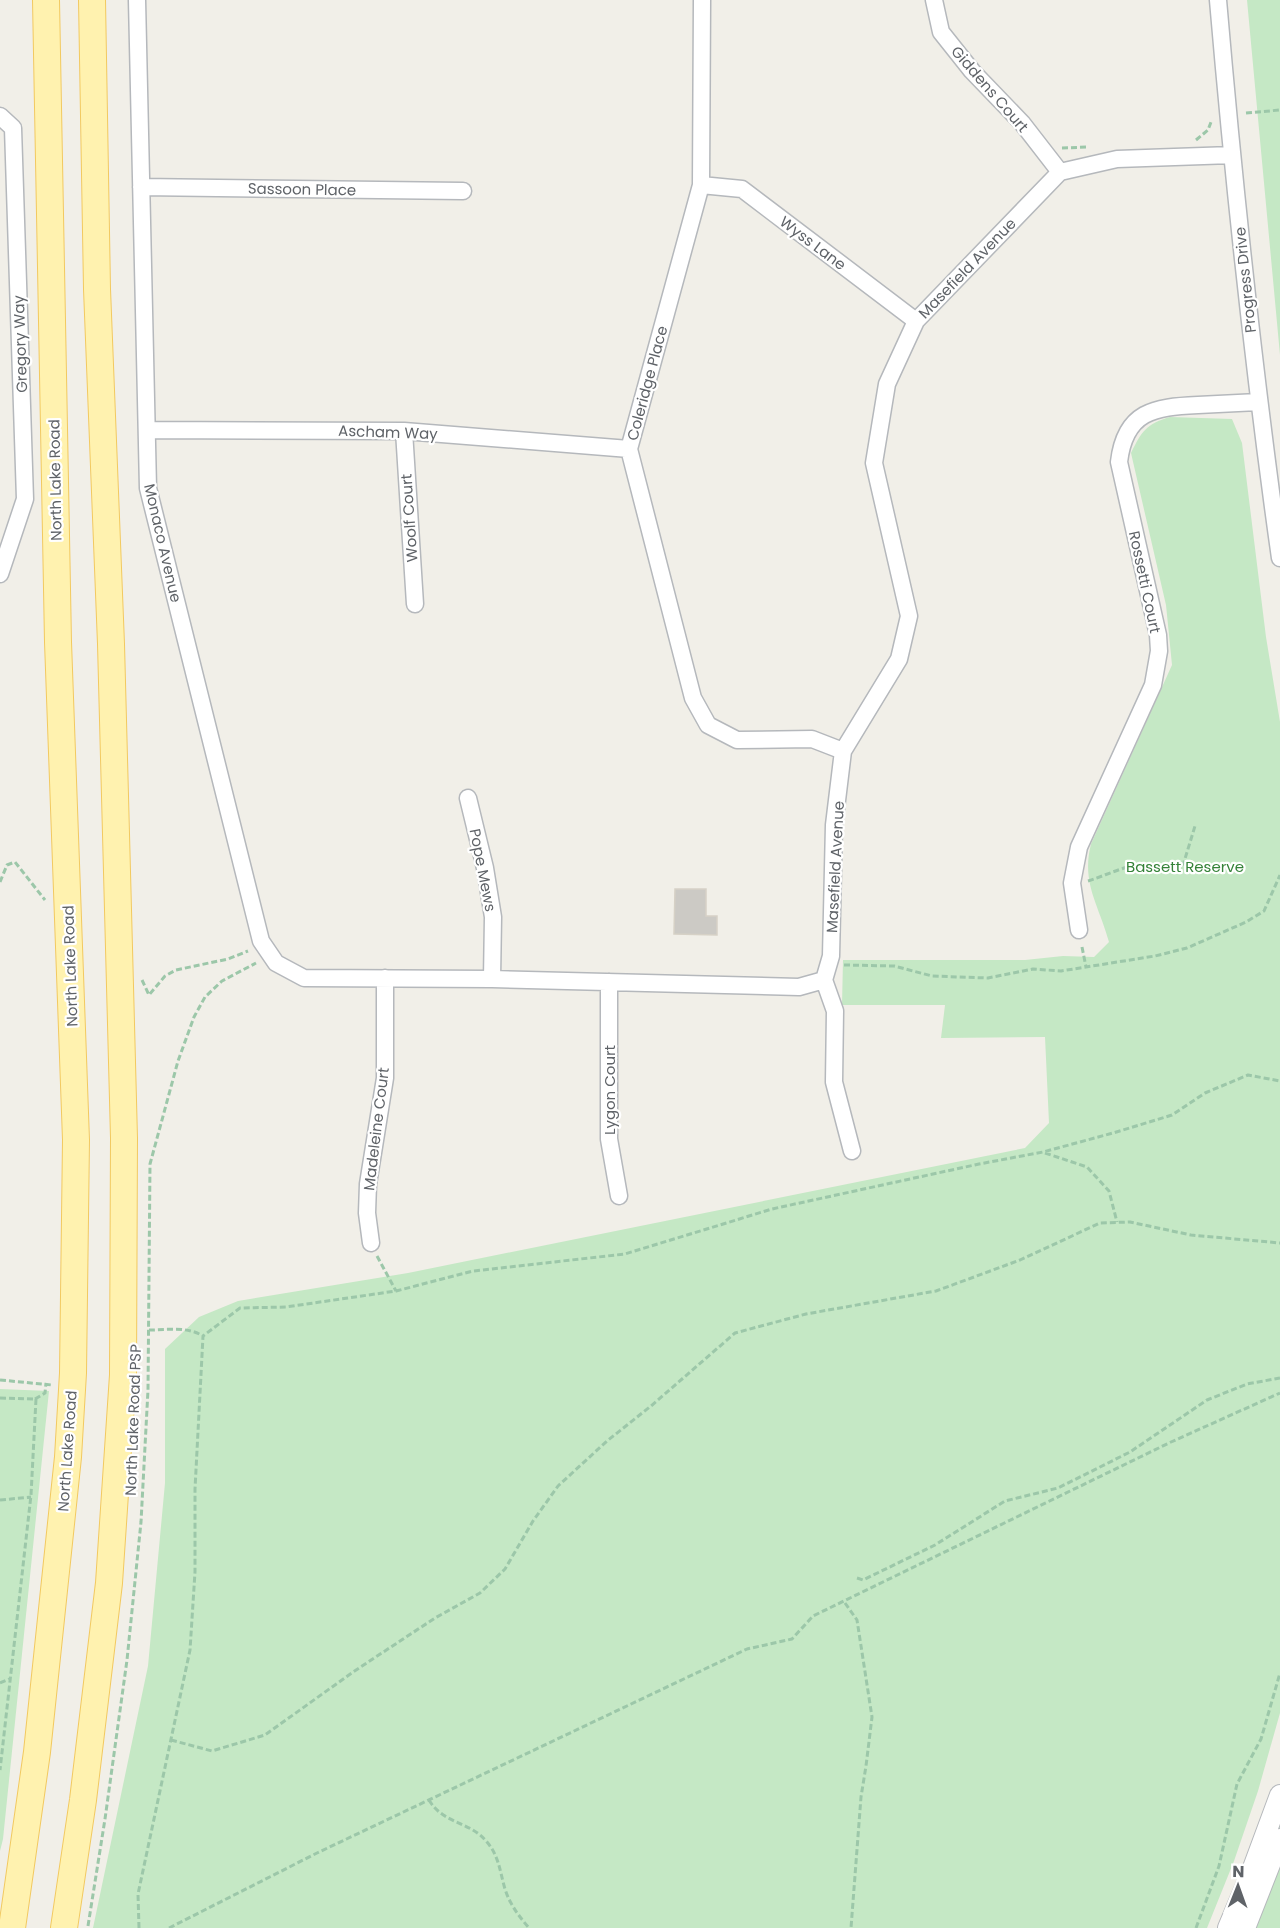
<svg xmlns="http://www.w3.org/2000/svg" width="1280" height="1928" viewBox="0 0 1280 1928" font-family="Poppins,sans-serif">
	<style>
		.green { fill: #c5e8c5 }
		.building { fill: #cccac5; stroke: #d6d1c6; stroke-width: 1.5 }
		.lines { fill: none; stroke-linecap: round; stroke-linejoin: round }
		.minor-casing { stroke: #b5b8bc; stroke-width: 19 }
		.tertiary-casing { stroke: #b5b8bc; stroke-width: 22 }
		.primary-casing { stroke: #f2c960; stroke-width: 28 }
		.path { stroke: #9cc7a9; stroke-width: 3; stroke-dasharray: 6 3; stroke-linecap: butt }
		.minor { stroke: #fff; stroke-width: 16 }
		.tertiary { stroke: #fff; stroke-width: 20 }
		.primary { stroke: #fff2af; stroke-width: 26 }
		.labels { text-anchor: middle; dominant-baseline: central; stroke-width: 4.5; stroke-linejoin: round; paint-order: stroke }
		.street-label { font-size: 15px; fill: #5f6368; stroke: #fff }
		.park-label { font-size: 15px; fill: #348238; stroke: #fff }
	</style>
	<rect width="100%" height="100%" fill="#f1efe8"/>
	<path class="green" d="M1247,0h33v355z
		M1170,417l62,2 10,24 24,194 14,85v991l-22,78 -24,70 -27,67h-1114l55,-262 17,-183v-134l34,-32 39,-16 170,-28 617,-125 24,-25 -4,-86 -104,1 4,-33h-103l1,-45h182l38,-4 31,1 15,-15c-10,-37 -28,-59 -18,-98l81,-179 -6,-60 -35,-152c11,-22 15,-29 39,-36z
		M0,1389l49,2 -46,448 -3,12z
		M1280,1807v121h-47z"/>
	<path class="building" d="M675,889h31v27h11v19l-43,-1z"/>
	<g class="lines">
		<g class="minor-casing">
			<path id="minor" d="M137,0l11,488 113,453 15,22 28,15 188,1 307,8 25,-7 7,-24 3,-131 9,-74 56,-92 10,-43 -35,-153 13,-79 29,-63 144,-149 57,-13 115,-4
				M702,0l-1,185 -72,264 64,249 15,27 29,15 75,-1 31,12
				M934,0l7,32 31,39 50,52 38,49
				M1218,0c16,187 36,373 62,558
				M0,116l13,12 12,371 -25,75
				M701,185l41,4 174,132
				M141,187l322,4
				M147,430l257,1 225,18
				M404,431l11,173
				M468,798l17,70 8,49 -1,62
				M1079,930l-7,-47 7,-36 74,-162 6,-34 -1,-16 -39,-173c6,-51 35,-55 79,-57 20,-1 40,-2 60,-3
				M824,980l11,31 -1,71 18,69
				M609,982v157l10,57
				M371,1243l-4,-30 1,-29 17,-106v-100"/>
		</g>
		<g class="tertiary-casing">
			<path id="tertiary" d="M1228,1928l22,-52 30,-81
				M1245,1928l35,-89"/>
		</g>
		<g class="primary-casing">
			<path id="primary" d="M12,1928l25,-176 31,-295 5,-84 3,-233 -18,-498 -12,-642
				M64,1928l19,-128 26,-217 14,-208 1,-237 -13,-494 -14,-355 -5,-289"/>
		</g>
		<path class="path" d="M1246,113l34,-3
			M1196,140l12,-10 3,-8
			M1062,148l27,-1
			M1088,881c19,-6 38,-16 57,-17 11,-1 22,6 34,6l5,-8 11,-36
			M0,882l7,-17 8,-3 30,38
			M1082,947l4,20
			M844,965l50,1 38,10 56,2 45,-9 28,2 94,-15 32,-8 59,-26 18,-11 16,-36
			M142,980l7,15 16,-19 11,-6 52,-11 20,-8
			M1045,1153l42,14 22,24 8,31
			M377,1256l19,35
			M149,1330c18,0 38,-4 54,6
			M0,1380l52,5
			M0,1398l36,1 -5,96 -31,275
			M35,1399l10,-6 1,-10
			M0,1500l31,-3
			M857,1578l6,2 72,-35 70,-44 53,-13 72,-36 77,-52 40,-16 33,-6
			M845,1603l12,17 15,97 -6,49 -5,31 -10,131
			M0,1683l9,-4
			M171,1740l41,11 53,-16 88,-63 82,-54 45,-25 25,-24 28,-48 25,-35 49,-45 44,-35 84,-73 71,-19 130,-23 84,-31 80,-37 30,-1 61,13 89,8
			M429,1800c14,24 41,21 58,42 12,14 13,30 18,47 5,16 14,27 24,39
			M88,1926l17,-107 22,-159 14,-138 7,-132 2,-226 28,-103 16,-44 11,-20 17,-16 34,-18
			M139,1928l-1,-34 52,-244 5,-78v-83l8,-153 37,-28 46,-1 110,-16 77,-20 152,-17 147,-45 207,-45 64,-12 70,-19 59,-18 33,-22 43,-18 32,6
			M169,1928l148,-75 430,-204 45,-10 21,-23 358,-174 109,-49
			M1196,1928l23,-62 18,-82 24,-45 19,-66"/>
		<use href="#minor" class="minor"/>
		<use href="#tertiary" class="tertiary"/>
		<use href="#primary" class="primary"/>
	</g>
	<g class="labels">
		<g class="street-label">
			<text transform="translate(990 89) rotate(49)">Giddens Court</text>
			<text transform="translate(302 189) rotate(1)">Sassoon Place</text>
			<text transform="translate(813 243) rotate(37)">Wyss Lane</text>
			<text transform="translate(967 268) rotate(-46)">Masefield Avenue</text>
			<text transform="translate(1245 280) rotate(-96)">Progress Drive</text>
			<text transform="translate(20 344) rotate(-92)">Gregory Way</text>
			<text transform="translate(647 383) rotate(-75)">Coleridge Place</text>
			<text transform="translate(388 432) rotate(2)">Ascham Way</text>
			<text transform="translate(55 480) rotate(-91)">North Lake Road</text>
			<text transform="translate(409 518) rotate(-94)">Woolf Court</text>
			<text transform="translate(163 543) rotate(77)">Monaco Avenue</text>
			<text transform="translate(1145 582) rotate(78)">Rossetti Court</text>
			<text transform="translate(835 867) rotate(-87)">Masefield Avenue</text>
			<text transform="translate(483 870) rotate(79)">Pope Mews</text>
			<text transform="translate(70 966) rotate(-92)">North Lake Road</text>
			<text transform="translate(609 1090) rotate(-90)">Lygon Court</text>
			<text transform="translate(376 1129) rotate(-83)">Madeleine Court</text>
			<text transform="translate(133 1420) rotate(-88)">North Lake Road PSP</text>
			<text transform="translate(67 1451) rotate(-86)">North Lake Road</text>
		</g>
		<g class="park-label">
			<text x="1185" y="866">Bassett Reserve</text>
		</g>
	</g>
	<g transform="translate(1238 1886) rotate(1)" stroke="#ffffff" stroke-width="4.5" paint-order="stroke">
	<path d="M0-4.5L10 22L0 15L-10 22Z" fill="#5f6368"/>
	<text y="-9" font-size="16" font-weight="bold" text-anchor="middle" fill="#5f6368">N</text>
	</g>
</svg>
